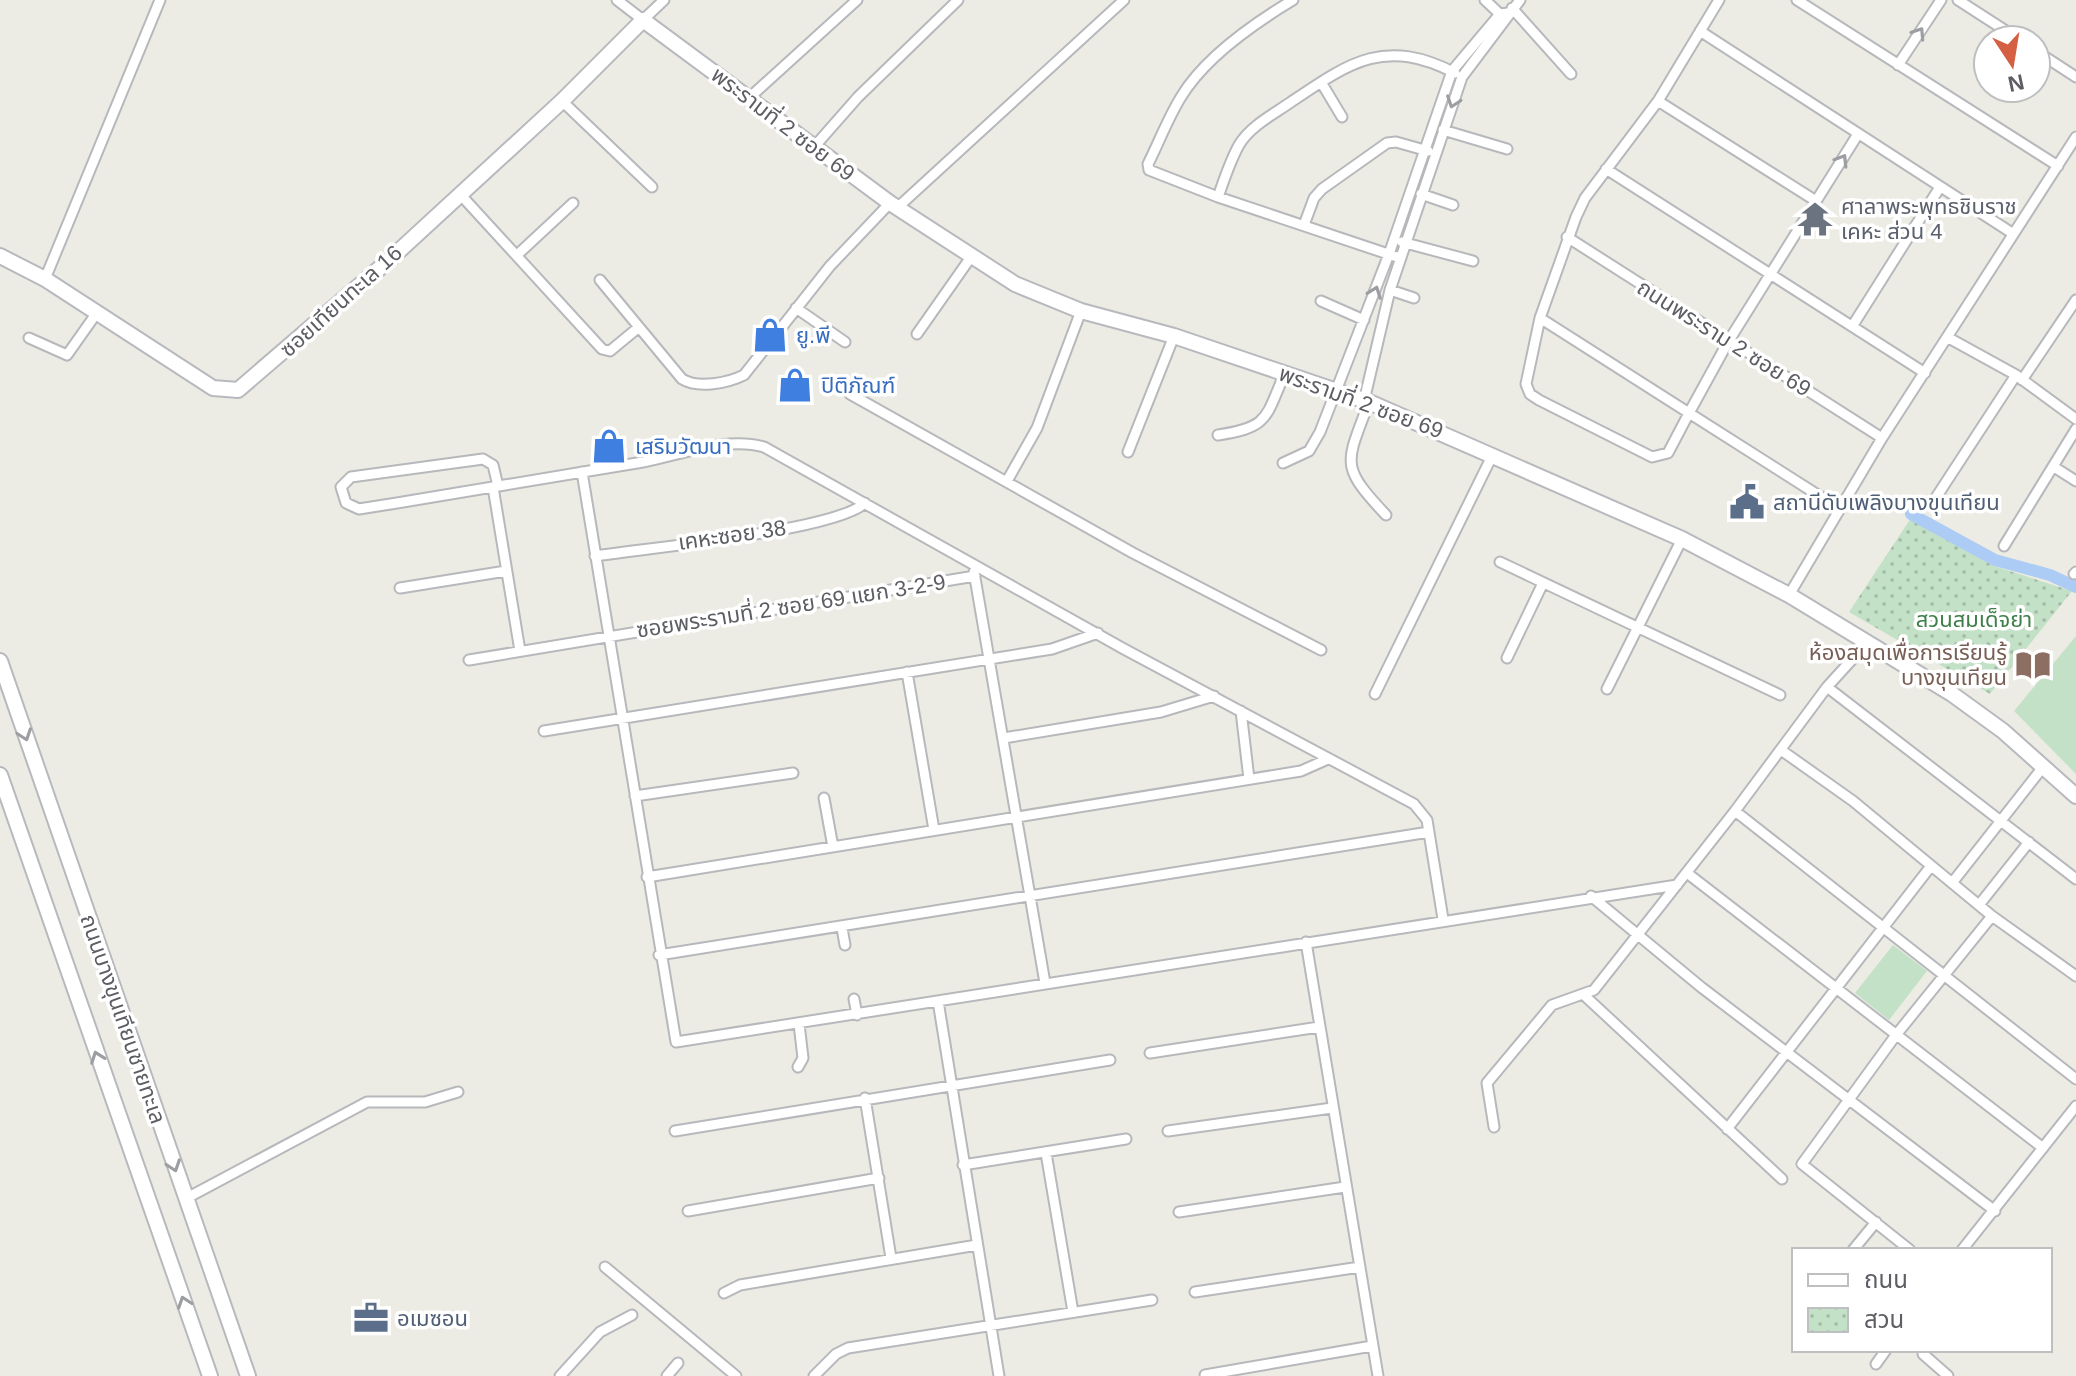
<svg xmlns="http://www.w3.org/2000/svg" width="2076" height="1376" viewBox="0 0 2076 1376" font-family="Helvetica,'Noto Sans Thai',sans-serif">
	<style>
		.grass { fill: #c3e1c7 }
		.park { fill: url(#park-dots) }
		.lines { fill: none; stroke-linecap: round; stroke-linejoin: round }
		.canal { stroke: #acccf5; stroke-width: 12 }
		.street-casing { stroke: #b6b8bc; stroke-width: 13 }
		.secondary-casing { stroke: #b7b9be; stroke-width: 18 }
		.street { stroke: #fff; stroke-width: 9 }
		.secondary { stroke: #fff; stroke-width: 14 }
		.oneway { stroke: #9d9ea1 }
		.labels { text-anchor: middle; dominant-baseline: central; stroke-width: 7; stroke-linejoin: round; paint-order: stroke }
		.street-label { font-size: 22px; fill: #5c5e63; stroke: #fff }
		.worship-label { font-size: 22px; fill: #5b616d; stroke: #fff; text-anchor: start }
		.shop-label { font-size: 22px; fill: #366cbe; stroke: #fff; text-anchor: start }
		.service-label { font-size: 22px; fill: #4e5e75; stroke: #fff; text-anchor: start }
		.park-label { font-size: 22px; fill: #3f7f49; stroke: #fff }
		.education-label { font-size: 22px; fill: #785e54; stroke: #fff; text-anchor: end }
	</style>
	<defs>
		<pattern id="park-dots" width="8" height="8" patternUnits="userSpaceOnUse" patternTransform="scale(2)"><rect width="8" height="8" fill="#c3e1c7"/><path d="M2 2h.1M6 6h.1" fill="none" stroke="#a2baa5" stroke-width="1.8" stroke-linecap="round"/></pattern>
	</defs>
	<rect width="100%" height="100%" fill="#edece4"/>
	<path class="grass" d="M2076,636v138l-62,-63z
		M1893,945l34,26 -38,49 -34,-27z"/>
	<path class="park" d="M1911,518l83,48 78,25 -82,103 -141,-82z"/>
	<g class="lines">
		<path class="canal" d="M1911,514l84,46 55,15 26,12"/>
		<g class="street-casing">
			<path id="street" d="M617,0l26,20 21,-20
				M1293,0c-40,24 -88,57 -112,97 -13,21 -22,45 -33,67l1,6 69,27 182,61
				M1485,0l18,17
				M1719,0l-61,101 -73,97 -9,19 -36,101 -14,66 4,10 9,6 113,57 16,-4 21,-40 151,96
				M1797,0l261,166
				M1958,0l62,40
				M1512,8l59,66
				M1700,31l312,202
				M2036,51l40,26
				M1898,65l43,-65
				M1321,82l21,35
				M749,98l108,-98
				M562,101l90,86
				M1658,101l158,100
				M1443,130l64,19
				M814,147l44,-50 100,-97
				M1606,169l319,204
				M459,193l143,156 8,2 29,-24
				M1421,194l32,11
				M1218,197c6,-17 12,-36 21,-52 11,-19 35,-31 52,-43 59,-40 94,-65 164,-29
				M897,208l227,-208
				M1304,225l10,-27 8,-9 65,-46 9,-1 32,9
				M1567,237l315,201
				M1402,242l71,19
				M517,255l56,-52
				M45,279l115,-279
				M600,280l82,99c16,10 46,4 62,-4l86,-109 60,-63
				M1390,290l24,8
				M1321,301l43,19
				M796,308l49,34
				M1540,318l149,95 39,-71 130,-208
				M1853,325l87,-138
				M917,334l54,-77
				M1947,337l69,38 60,44
				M29,338l38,17 29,-41
				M2022,380l54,-80
				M850,394l283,159 188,97
				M1364,401l26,-111 72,-213 58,-77
				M1369,402c-23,62 -30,63 17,113
				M1218,435c52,-8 47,-17 67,-62
				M1128,452l46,-116
				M1283,463l26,-12 11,-19 69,-178 63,-183 48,-57 8,-1
				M2054,467l22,14
				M582,472l94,570 1001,-157
				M1007,481l30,-53 44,-117
				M498,486l-5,-21 -10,-6 -132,18 -10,10 5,16 13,6c95,-15 190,-31 284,-47 37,-7 84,-26 121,-15l360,202 290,155 13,16 16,99
				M493,487l27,164
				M1935,499l81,-124
				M2004,546l72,-117
				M595,556c52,-8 239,-25 270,-53
				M1500,562l280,133
				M974,572l71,411
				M2074,574l2,-2
				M400,588l106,-17
				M1789,595l93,-157 194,-301
				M1507,658l36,-75
				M469,660l506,-84
				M907,672l27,158
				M1827,687l249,192
				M1607,689l75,-150
				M1375,694l118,-240
				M1241,711l8,68
				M544,731l508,-82 46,-16
				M1004,738l157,-26 53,-16
				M1781,750l72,51 139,115 84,60
				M635,796l158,-23
				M824,798l9,49
				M1735,811l341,268
				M1687,873l356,275
				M647,877l654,-106 27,-12
				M1952,883l91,-116
				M1591,896l110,91 294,224
				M1979,905l50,-63
				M842,928l3,17
				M1306,942l72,434
				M659,955l770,-123
				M1585,996l197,183
				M854,999l3,16
				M938,1001l61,375
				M1150,1053l169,-26
				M798,1067l5,-9 -4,-34
				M865,1098l26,160
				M1494,1127l-7,-44 65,-78 42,-15 141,-179 92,-124 41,-45
				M1727,1129l204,-263
				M675,1131l435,-71
				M1168,1131l164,-23
				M1046,1153l27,159
				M963,1165l163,-26
				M185,1199l182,-97h58l33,-10
				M688,1211l191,-33
				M1179,1212l166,-25
				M1853,1250l23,-28
				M1910,1250l-108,-86 94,-129 96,-119
				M1962,1250l114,-144
				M605,1267l131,109
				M1195,1292l165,-25
				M724,1293l16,-8 237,-40
				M1923,1354l25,22
				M1876,1364l10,-14
				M1205,1375l167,-29
				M560,1376l40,-44 32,-17
				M667,1376l11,-13
				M814,1376l22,-22 12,-6 304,-48"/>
		</g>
		<g class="secondary-casing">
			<path id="secondary" d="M0,256l45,23 168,109 25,2 150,-129 174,-160 81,-81 247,183 125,81 66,27 93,25 195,66 313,137 107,56 163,99 51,37 73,65
				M0,661l248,715
				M0,775l210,601"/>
		</g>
		<use href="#street" class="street"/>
		<use href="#secondary" class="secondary"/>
	</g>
	<defs><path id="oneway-chevron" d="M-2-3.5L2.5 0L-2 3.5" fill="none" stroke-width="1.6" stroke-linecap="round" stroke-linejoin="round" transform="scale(2)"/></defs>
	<g class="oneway">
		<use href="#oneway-chevron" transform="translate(1919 33) rotate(-57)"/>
		<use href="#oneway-chevron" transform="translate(1453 102) rotate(109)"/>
		<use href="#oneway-chevron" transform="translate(1842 160) rotate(-58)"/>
		<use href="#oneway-chevron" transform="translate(1375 292) rotate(-70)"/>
		<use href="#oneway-chevron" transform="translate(25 735) rotate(71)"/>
		<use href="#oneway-chevron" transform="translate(97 1057) rotate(-110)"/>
		<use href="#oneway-chevron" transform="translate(174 1166) rotate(71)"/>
		<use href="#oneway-chevron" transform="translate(184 1302) rotate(-109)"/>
	</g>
	<defs>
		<g id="temple-bare" transform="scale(2.76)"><path d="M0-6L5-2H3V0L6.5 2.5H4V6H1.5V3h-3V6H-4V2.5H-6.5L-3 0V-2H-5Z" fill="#6b7280" stroke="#fff" stroke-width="2.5" paint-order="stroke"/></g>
		<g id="shop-bare" transform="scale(2.76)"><path d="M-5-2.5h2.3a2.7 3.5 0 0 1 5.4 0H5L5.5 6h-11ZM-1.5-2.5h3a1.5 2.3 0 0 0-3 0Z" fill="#3f7fe0" stroke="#fff" stroke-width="2.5" paint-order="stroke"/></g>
		<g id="civic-bare" transform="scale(2.76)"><path d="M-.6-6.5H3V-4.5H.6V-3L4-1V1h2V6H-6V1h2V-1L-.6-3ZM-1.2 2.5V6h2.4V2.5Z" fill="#5c6f8a" stroke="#fff" stroke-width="2.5" paint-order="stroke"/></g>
		<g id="library-bare" transform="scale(2.76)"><path d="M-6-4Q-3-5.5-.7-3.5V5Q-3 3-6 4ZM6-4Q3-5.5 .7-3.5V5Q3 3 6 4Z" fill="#8d6e63" stroke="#fff" stroke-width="2.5" paint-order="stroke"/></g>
		<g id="office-bare" transform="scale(2.76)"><path d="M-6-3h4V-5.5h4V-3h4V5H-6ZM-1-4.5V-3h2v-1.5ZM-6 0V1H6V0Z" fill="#5c6f8a" stroke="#fff" stroke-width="2.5" paint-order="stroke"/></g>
	</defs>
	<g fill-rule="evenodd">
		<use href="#temple-bare" x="1815" y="219"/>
		<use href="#shop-bare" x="770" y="335"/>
		<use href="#shop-bare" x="795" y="385"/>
		<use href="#shop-bare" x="609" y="446"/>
		<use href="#civic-bare" x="1747" y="502"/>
		<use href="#library-bare" x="2033" y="665"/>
		<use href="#office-bare" x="371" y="1318"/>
	</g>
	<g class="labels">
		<g class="street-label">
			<text transform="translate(783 124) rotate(37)">พระรามที่ 2 ซอย 69</text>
			<text transform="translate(341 301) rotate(-42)">ซอยเทียนทะเล 16</text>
			<text transform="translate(1724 338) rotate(32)">ถนนพระราม 2 ซอย 69</text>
			<text transform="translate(1361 402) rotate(20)">พระรามที่ 2 ซอย 69</text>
			<text transform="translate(732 535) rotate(-8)">เคหะซอย 38</text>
			<text transform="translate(791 606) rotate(-9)">ซอยพระรามที่ 2 ซอย 69 แยก 3-2-9</text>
			<text transform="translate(123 1019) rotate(71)">ถนนบางขุนเทียนชายทะเล</text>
		</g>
		<g class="worship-label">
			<text x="1841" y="206">ศาลาพระพุทธชินราช<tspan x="1841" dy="25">เคหะ ส่วน 4</tspan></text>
		</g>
		<g class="shop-label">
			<text x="796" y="335">ยู.พี</text>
			<text x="821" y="385">ปิติภัณฑ์</text>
			<text x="635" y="446">เสริมวัฒนา</text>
		</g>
		<g class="service-label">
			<text x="1773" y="502">สถานีดับเพลิงบางขุนเทียน</text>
			<text x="397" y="1318">อเมซอน</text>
		</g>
		<g class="park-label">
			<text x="1974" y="619">สวนสมเด็จย่า</text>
		</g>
		<g class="education-label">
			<text x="2007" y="652">ห้องสมุดเพื่อการเรียนรู้<tspan x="2007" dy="25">บางขุนเทียน</tspan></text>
		</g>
	</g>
	<rect x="1792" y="1248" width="260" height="104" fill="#ffffff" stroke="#bebfc1" stroke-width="2"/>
	<rect x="1808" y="1274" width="40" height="12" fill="#ffffff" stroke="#bebfc1" stroke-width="2"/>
	<text x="1864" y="1288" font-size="24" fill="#5c5e63">ถนน</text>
	<rect x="1808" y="1308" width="40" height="24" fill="url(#park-dots)" stroke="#bebfc1" stroke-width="2"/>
	<text x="1864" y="1328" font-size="24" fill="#5c5e63">สวน</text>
	<g transform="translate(2012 64) rotate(168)"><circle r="38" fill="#ffffff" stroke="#bebfc1" stroke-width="2"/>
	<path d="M0-6L14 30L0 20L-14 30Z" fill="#d55f42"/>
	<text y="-12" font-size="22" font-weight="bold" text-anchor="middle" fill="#5c5e63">N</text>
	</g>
</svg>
